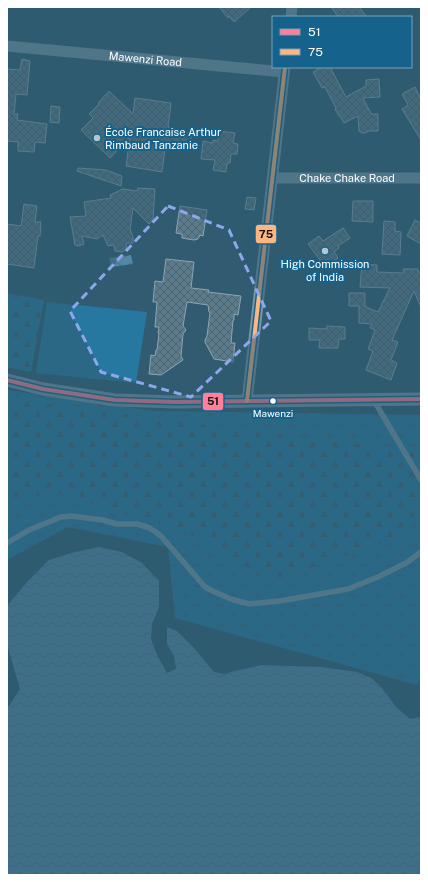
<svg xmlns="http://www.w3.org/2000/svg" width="428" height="882" viewBox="0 0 428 882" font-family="'Public Sans',sans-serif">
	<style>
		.grass { fill: url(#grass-tufts) }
		.forest { fill: url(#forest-firs) }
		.garden { fill: #2678a1 }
		.water { fill: url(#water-waves) }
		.building { fill: url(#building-cross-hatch); stroke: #8ca6b3 }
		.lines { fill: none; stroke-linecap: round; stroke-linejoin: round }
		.service { stroke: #7796a5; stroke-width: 5.5 }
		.minor { stroke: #7796a5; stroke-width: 11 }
		.tertiary { stroke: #7796a5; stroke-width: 13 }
		.bus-1-casing { stroke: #15638c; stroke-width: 7 }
		.bus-2-casing { stroke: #15638c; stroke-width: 7 }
		.bus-1 { stroke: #ff8098; stroke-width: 4 }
		.bus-2 { stroke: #ffb580; stroke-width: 4 }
		.marked { fill: none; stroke: #8ea6ec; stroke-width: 3; stroke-dasharray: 8 5; stroke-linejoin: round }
		.poi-dot { fill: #b7c6cd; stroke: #15638c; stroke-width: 1.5 }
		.bus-dot { fill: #fff; stroke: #15638c; stroke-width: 1.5 }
		.labels { text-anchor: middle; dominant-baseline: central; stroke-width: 4; stroke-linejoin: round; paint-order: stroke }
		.bus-label { font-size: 10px; fill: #fff; stroke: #15638c }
		.street-label { font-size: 11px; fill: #fff; stroke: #15638c }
		.poi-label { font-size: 11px; fill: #fff; stroke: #15638c; text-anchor: start }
		.line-badge { stroke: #15638c; stroke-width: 1.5 }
		.pale-badge-label { font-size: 11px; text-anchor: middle; font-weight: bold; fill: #111 }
	</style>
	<defs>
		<pattern id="grass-tufts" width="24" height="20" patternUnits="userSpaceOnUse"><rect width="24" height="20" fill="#2678a1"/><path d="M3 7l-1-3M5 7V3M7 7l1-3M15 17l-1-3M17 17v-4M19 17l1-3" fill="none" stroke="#3b6072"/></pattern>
		<pattern id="forest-firs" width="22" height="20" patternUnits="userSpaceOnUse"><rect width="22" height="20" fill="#2678a1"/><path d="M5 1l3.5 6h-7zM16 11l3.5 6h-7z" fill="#3b6072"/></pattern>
		<pattern id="water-waves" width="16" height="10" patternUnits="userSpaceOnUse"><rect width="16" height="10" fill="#5288a5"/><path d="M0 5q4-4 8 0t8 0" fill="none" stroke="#507081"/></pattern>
		<pattern id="building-cross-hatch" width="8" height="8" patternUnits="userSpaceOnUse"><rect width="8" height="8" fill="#5a7b8b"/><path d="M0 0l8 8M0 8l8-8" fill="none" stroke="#53646c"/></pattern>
	</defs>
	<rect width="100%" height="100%" fill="#305b71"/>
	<path class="grass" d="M7,390l148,21 266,4v263l-4,7 -242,-67 -7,-71 -100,-20 -61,33z"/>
	<path class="forest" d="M7,293l37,7 -13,72 -24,-5z
		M7,399l414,53v44l-13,38 -136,47 -87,-49 -132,-40 -46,11z"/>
	<path class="garden" d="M47,302l100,10 -11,71 -100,-10z"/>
	<path class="water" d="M131,255l2,9 -22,3 -2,-9z
		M99,547l23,5 20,11 17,18v26l-7,17 -1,15 6,16 10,18 9,-4 -2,-13 -7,-12v-17l10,4 16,16 21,25 9,2 38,-9 60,2 36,5 14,6 9,8 17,22 13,11 11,-2v158h-414v-168l2,-1 11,-17 -13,-45v-38l20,-24 22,-22 22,-7z"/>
	<path class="building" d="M219,7h32l-17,15 -5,-6 -1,2z
		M331,7h28l8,10h-29z
		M22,59l8,2 -3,34 -11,-1 -2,20h4l-1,6 30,4 -2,19 -10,-1 -1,10 -16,-1v-9l-11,-1v-72l13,1z
		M322,67h8l16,30 20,-11v-6l13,-1 1,18 -17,1 8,16h7v17h-11l-1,2h-4l-3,-2 -1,-15 -14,7 -4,-7h-1l-4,-7 1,-1 -11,-21 -3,1 -9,-16z
		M415,87l6,12v41l-19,-31 6,-4 -6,-11z
		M109,91l24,23 2,-16 36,5 -3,24 10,2v1l14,4 -4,14 -9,-5 -13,-1 -4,30 -36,-6 4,-29 -20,21 -29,-28 12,-12 -4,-4 10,-10 -1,-1z
		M51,106l9,1 -1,16 -9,-1z
		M219,131l16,2 -2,10 5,1 -1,10h-6l-1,9h-3l-1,9 -13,-2 2,-10 -14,-1 2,-18 10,2v-3l5,1z
		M78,168l28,2 16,6 -1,10 -44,-15z
		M138,188l17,1 -2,31 -4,4 -16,-16 -3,21 3,8v6h-7l1,6 -5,3 -7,-1 -1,-6 -6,1 -5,-11 -6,4 -15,-3 2,8 -5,2 -4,-1 -5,-28 16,-1 -2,-14 27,-4 -1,-3 13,-6 14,2z
		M247,197l9,1 -2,12 -9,-1z
		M353,201h20v21l-21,-1z
		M24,204l13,2 -2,16h6l-1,3h1l-1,11h-2l-4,32 -27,-4v-40l14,2z
		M180,206l27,4 -4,26 -3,-1 -2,4 -4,1 -12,-2v-4l-6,-1z
		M415,220l6,3v21l-14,-8z
		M384,221l11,1v9l6,1 -1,23 -18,-1z
		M343,228l7,10 -12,8 1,2 -5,4 4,6 -12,10 -1,-1 -2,1 -5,-7 2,-1 -12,-16 11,-8 4,5z
		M166,259l28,3 -3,26 18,2 -1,2 33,4 -3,19 -4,-1v6h-1l-2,23h4l-2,19 -19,-3 -9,-17v-2l2,-4 3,-23 -1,-1 -1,-7 -21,-3 -4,24 3,4 -3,4 -2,22 2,4 -22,15 -12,-1 2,-19 4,1 1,-6h1l2,-17h-1l1,-6h-4l2,-25h-4l2,-21 8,1z
		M362,264l15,1v7l27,1 -1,-4h15v3h3v35l-7,-16 -22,49 6,2 -7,18 6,3 -6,17 -25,-10 7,-19 -5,-2 7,-19 -5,-2 2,-4 -13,-1v-17h-10v-13h16v13h-1l14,6 12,-24 -30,-1z
		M327,326l18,1v12h-6l-1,9h-19l1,-8h-11v-12l18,1z"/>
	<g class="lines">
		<path class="service" d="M373,399l48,81
			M7,543l22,-13 32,-13 10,-1 32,4 13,4h21l13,4 11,8 44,51 10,5 16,7 18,5 31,-3 68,-12 30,-12 28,-14 15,-11"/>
		<g class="minor">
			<path d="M291,17l1,-10"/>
			<path id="s1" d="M7,46l277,26"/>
			<path id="s2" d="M273,178h148"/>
			<path d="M247,401l38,-334"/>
		</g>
		<path class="tertiary" d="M7,380l36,9 72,11 61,2 245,-3"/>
		<g class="bus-1-casing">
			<path id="bus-1" d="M7,380l36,9 72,11 61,2 245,-3"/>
		</g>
		<g class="bus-2-casing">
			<path id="bus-2" d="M247,401l38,-334"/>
		</g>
		<use href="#bus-1" class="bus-1"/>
		<use href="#bus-2" class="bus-2"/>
	</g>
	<path d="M0 0H428V882H0ZM168,206l61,24 42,91 -80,76 -90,-25 -31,-61z" fill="#305b71" fill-opacity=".55" fill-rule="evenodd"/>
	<path class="marked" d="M168,206l61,24 42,91 -80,76 -90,-25 -31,-61z"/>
	<g class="poi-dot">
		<circle cx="97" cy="138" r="4"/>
		<circle cx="325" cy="251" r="4"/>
	</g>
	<circle class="bus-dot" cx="273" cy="401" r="3.5"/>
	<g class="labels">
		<g class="bus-label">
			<text x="273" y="413">Mawenzi</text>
		</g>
		<g class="street-label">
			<text stroke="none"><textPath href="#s1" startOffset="139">Mawenzi Road</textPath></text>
			<text stroke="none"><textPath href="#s2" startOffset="74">Chake Chake Road</textPath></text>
		</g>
		<g class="poi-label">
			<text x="105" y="132">École Francaise Arthur<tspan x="105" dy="13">Rimbaud Tanzanie</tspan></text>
			<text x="325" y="264" text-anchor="middle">High Commission<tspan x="325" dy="13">of India</tspan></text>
		</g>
	</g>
	<g class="line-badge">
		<rect x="255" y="224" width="22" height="20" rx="4" fill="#ffb580"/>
		<rect x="202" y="392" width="22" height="19" rx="4" fill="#ff8098"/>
	</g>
	<g class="pale-badge-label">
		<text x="266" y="238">75</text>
		<text x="213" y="405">51</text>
	</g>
	<rect width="428" height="882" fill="none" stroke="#ffffff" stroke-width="16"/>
	<rect x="272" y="16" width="140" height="52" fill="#15638c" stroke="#73a1ba"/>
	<rect x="280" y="29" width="20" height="6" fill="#ff8098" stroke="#73a1ba"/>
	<text x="308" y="36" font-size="12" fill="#ffffff">51</text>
	<rect x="280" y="49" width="20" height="6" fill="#ffb580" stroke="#73a1ba"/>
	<text x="308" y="56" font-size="12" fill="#ffffff">75</text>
</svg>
